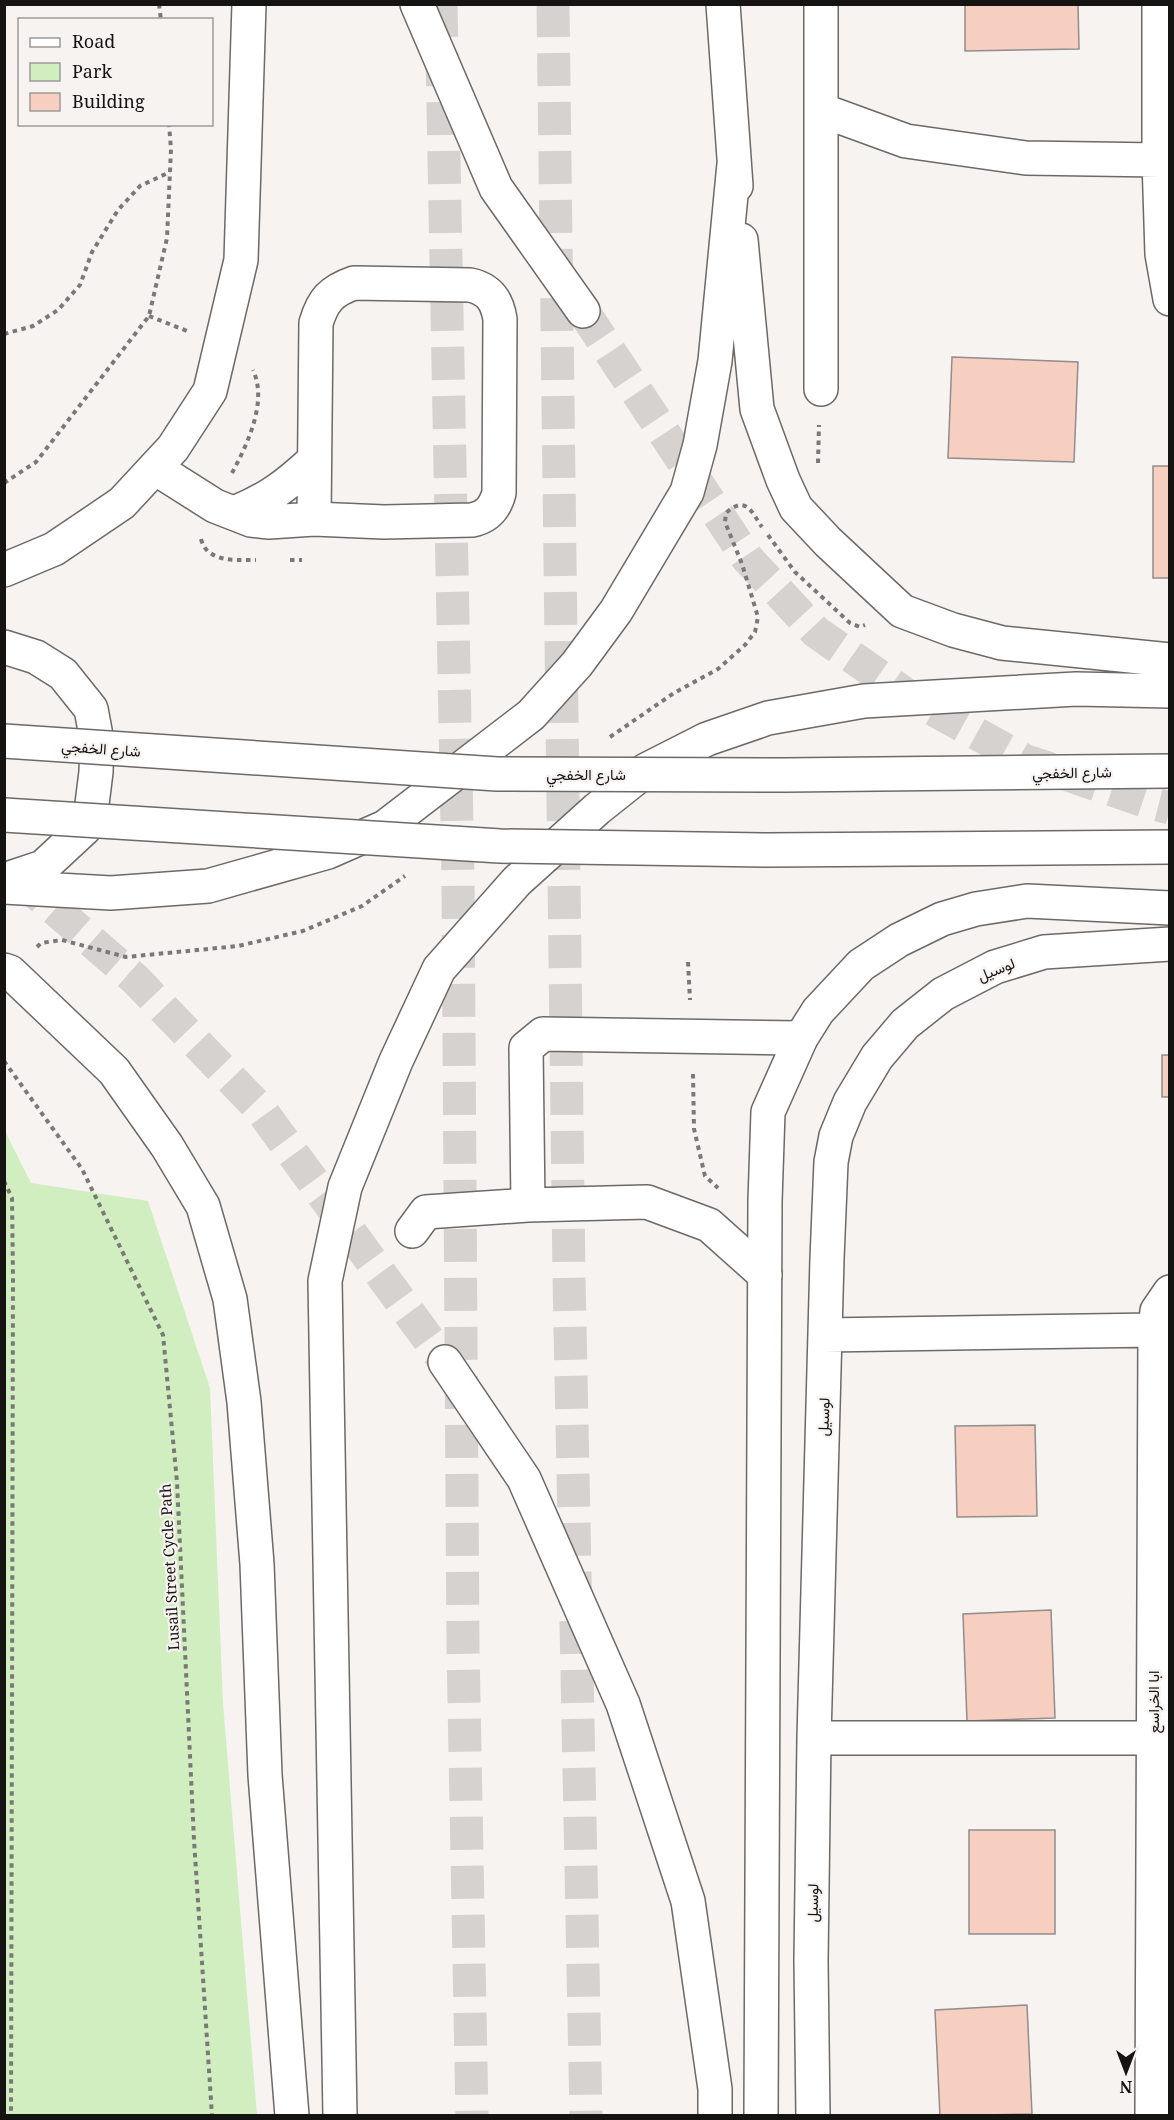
<svg xmlns="http://www.w3.org/2000/svg" width="1174" height="2120" viewBox="0 0 1174 2120" font-family="'Noto Serif',Vazirmatn,serif">
	<style>
		.green { fill: #d1eec0 }
		.building { fill: #f6cfc0; stroke: #918d8c; stroke-width: 1.5 }
		.lines { fill: none; stroke-linecap: round; stroke-linejoin: round }
		.highway-tunnel { stroke: #d5d2d0; stroke-width: 33; stroke-dasharray: 33 16; stroke-linecap: butt }
		.minor-casing { stroke: #6c6967; stroke-width: 36 }
		.highway-casing { stroke: #6c6967; stroke-width: 36 }
		.path { stroke: #7b7978; stroke-width: 4; stroke-dasharray: 4.5 4.5; stroke-linecap: butt }
		.minor { stroke: #fff; stroke-width: 33 }
		.highway { stroke: #fff; stroke-width: 33 }
		.highway-bridge-casing { stroke: #6c6967; stroke-width: 36; stroke-linecap: butt }
		.highway-bridge { stroke: #fff; stroke-width: 33 }
		.labels { text-anchor: middle; dominant-baseline: central; stroke-width: 4.5; stroke-linejoin: round; paint-order: stroke }
		.street-label { font-size: 15px; fill: #151413; stroke: #f7f3f1 }
	</style>
	<rect width="100%" height="100%" fill="#f7f3f1"/>
	<path class="green" d="M5,1131l26,52 117,18 62,187 13,315 34,412h-252z"/>
	<path class="building" d="M965,4h113l1,45 -114,2z
		M952,357l126,5 -4,100 -126,-4z
		M1153,466h17v112h-17z
		M1162,1055h8v42h-8z
		M1035,1425l2,91 -80,1 -2,-91z
		M1051,1610l4,108 -88,3 -4,-107z
		M969,1830h86v104h-86z
		M1027,2005l5,109 -92,2 -5,-106z"/>
	<g class="lines">
		<path class="highway-tunnel" d="M441,4l17,874 5,770 9,468
			M553,4l16,1273 17,839
			M583,311l164,247 69,74 91,63 117,65 123,42 23,6
			M18,877l118,103 125,130 184,252"/>
		<g class="minor-casing">
			<path id="minor" d="M1159,4v156l3,94 8,45
				M821,110l85,31 120,17 133,2
				M821,389v-385
				M155,468l60,38 36,14 18,2 45,-3 70,3 88,-2c15,-3 23,-12 27,-27l1,-174c-3,-19 -11,-30 -30,-34l-116,-2c-23,8 -31,17 -38,40l-2,196
				M234,513c35,-14 53,-28 80,-53
				M412,1231l14,-19 102,-7
				M765,1275l-56,-50 -62,-23 -119,3 -2,-157 17,-14 258,4
				M825,1335l330,-5
				M814,1738h339
				M813,2116l-2,-155 3,-223 13,-479 4,-97 5,-26 14,-34 27,-45 28,-33 38,-30 52,-27 49,-15 126,-8
				M1152,2116l3,-786 2,-19 13,-19"/>
		</g>
		<g class="highway-casing">
			<path id="highway" d="M417,4l79,184 87,123
				M723,4l13,182
				M741,240l16,169 26,71 13,28 32,34 74,69 51,19 49,13 168,17
				M4,570l50,-21 68,-46 51,-55 37,-57 31,-131 8,-256
				M4,647l32,10 27,17 28,35 6,32 -1,31 -4,32 -7,24 -42,39 -39,13
				M4,887l107,6 97,-7 120,-34 57,-25 146,-112 46,-51 39,-53 71,-119 13,-47 15,-84 19,-197
				M4,970l6,2 104,99 53,75 36,60 27,93 14,103 13,162 8,211 27,341
				M445,1362l79,117 99,225 65,197 27,188v27
				M340,2116l-15,-835 20,-94 51,-126 43,-92 78,-88 80,-72 49,-39 61,-31 61,-21 96,-17 212,-12 94,2
				M761,2116l4,-915 3,-89 33,-74 17,-27 43,-46 38,-25 43,-21 34,-10 51,-8 143,7"/>
		</g>
		<path class="path" d="M159,4l2,16
			M149,316l38,15
			M4,334l29,-8 25,-16 22,-25 12,-33 26,-42 22,-24 30,-14
			M818,463l1,-38
			M232,473c15,-28 36,-71 21,-103
			M4,483l32,-21 113,-146 18,-78 4,-89 -2,-25
			M768,535l27,37 55,51 10,4 5,-2
			M201,539c6,24 36,21 55,21
			M290,560h12
			M610,737l64,-44 44,-24 27,-24 10,-13 3,-15 -16,-53 -17,-42 1,-9c20,-18 25,-2 36,14
			M37,947l4,-4 21,-3 64,17 112,-11 65,-15 59,-25 43,-30
			M688,962l2,38
			M4,1061l78,108 81,166 14,147 17,358 18,276
			M693,1074l1,55 11,47 13,12
			M4,1181l8,17 1,81 -2,837"/>
		<use href="#minor" class="minor"/>
		<use href="#highway" class="highway"/>
		<g class="highway-bridge-casing">
			<path id="highway-bridge" d="M4,741l493,33 289,1 384,-4
				M4,815l496,31 268,4 402,-3"/>
		</g>
		<use href="#highway-bridge" class="highway-bridge"/>
	</g>
	<g class="labels">
		<g class="street-label">
			<text transform="translate(101 748) rotate(4)">شارع الخفجي</text>
			<text transform="translate(1072 772) rotate(-1)">شارع الخفجي</text>
			<text x="586" y="774">شارع الخفجي</text>
			<text transform="translate(996 969) rotate(-22)">لوسيل</text>
			<text transform="translate(823 1417) rotate(-88)">لوسيل</text>
			<text transform="translate(169 1567) rotate(-93)">Lusail Street Cycle Path</text>
			<text transform="translate(1153 1702) rotate(-90)">ابا الخراسع</text>
			<text transform="translate(812 1903) rotate(-89)">لوسيل</text>
		</g>
	</g>
	<rect width="1174" height="2120" fill="none" stroke="#151413" stroke-width="12"/>
	<rect x="18" y="18" width="195" height="108" fill="#f7f3f1" stroke="#9d9a98" stroke-width="1.5"/>
	<rect x="30" y="38" width="30" height="9" fill="#ffffff" stroke="#9d9a98" stroke-width="1.5"/>
	<text x="72" y="48" font-size="18" fill="#151413">Road</text>
	<rect x="30" y="63" width="30" height="18" fill="#d1eec0" stroke="#9d9a98" stroke-width="1.5"/>
	<text x="72" y="78" font-size="18" fill="#151413">Park</text>
	<rect x="30" y="93" width="30" height="18" fill="#f6cfc0" stroke="#9d9a98" stroke-width="1.5"/>
	<text x="72" y="108" font-size="18" fill="#151413">Building</text>
	<g transform="translate(1126 2072) rotate(180)" stroke="#f7f3f1" stroke-width="4.5" paint-order="stroke">
	<path d="M0-4.5L10 22L0 15L-10 22Z" fill="#151413"/>
	<text y="-9" font-size="16" font-weight="bold" text-anchor="middle" fill="#151413">N</text>
	</g>
</svg>
